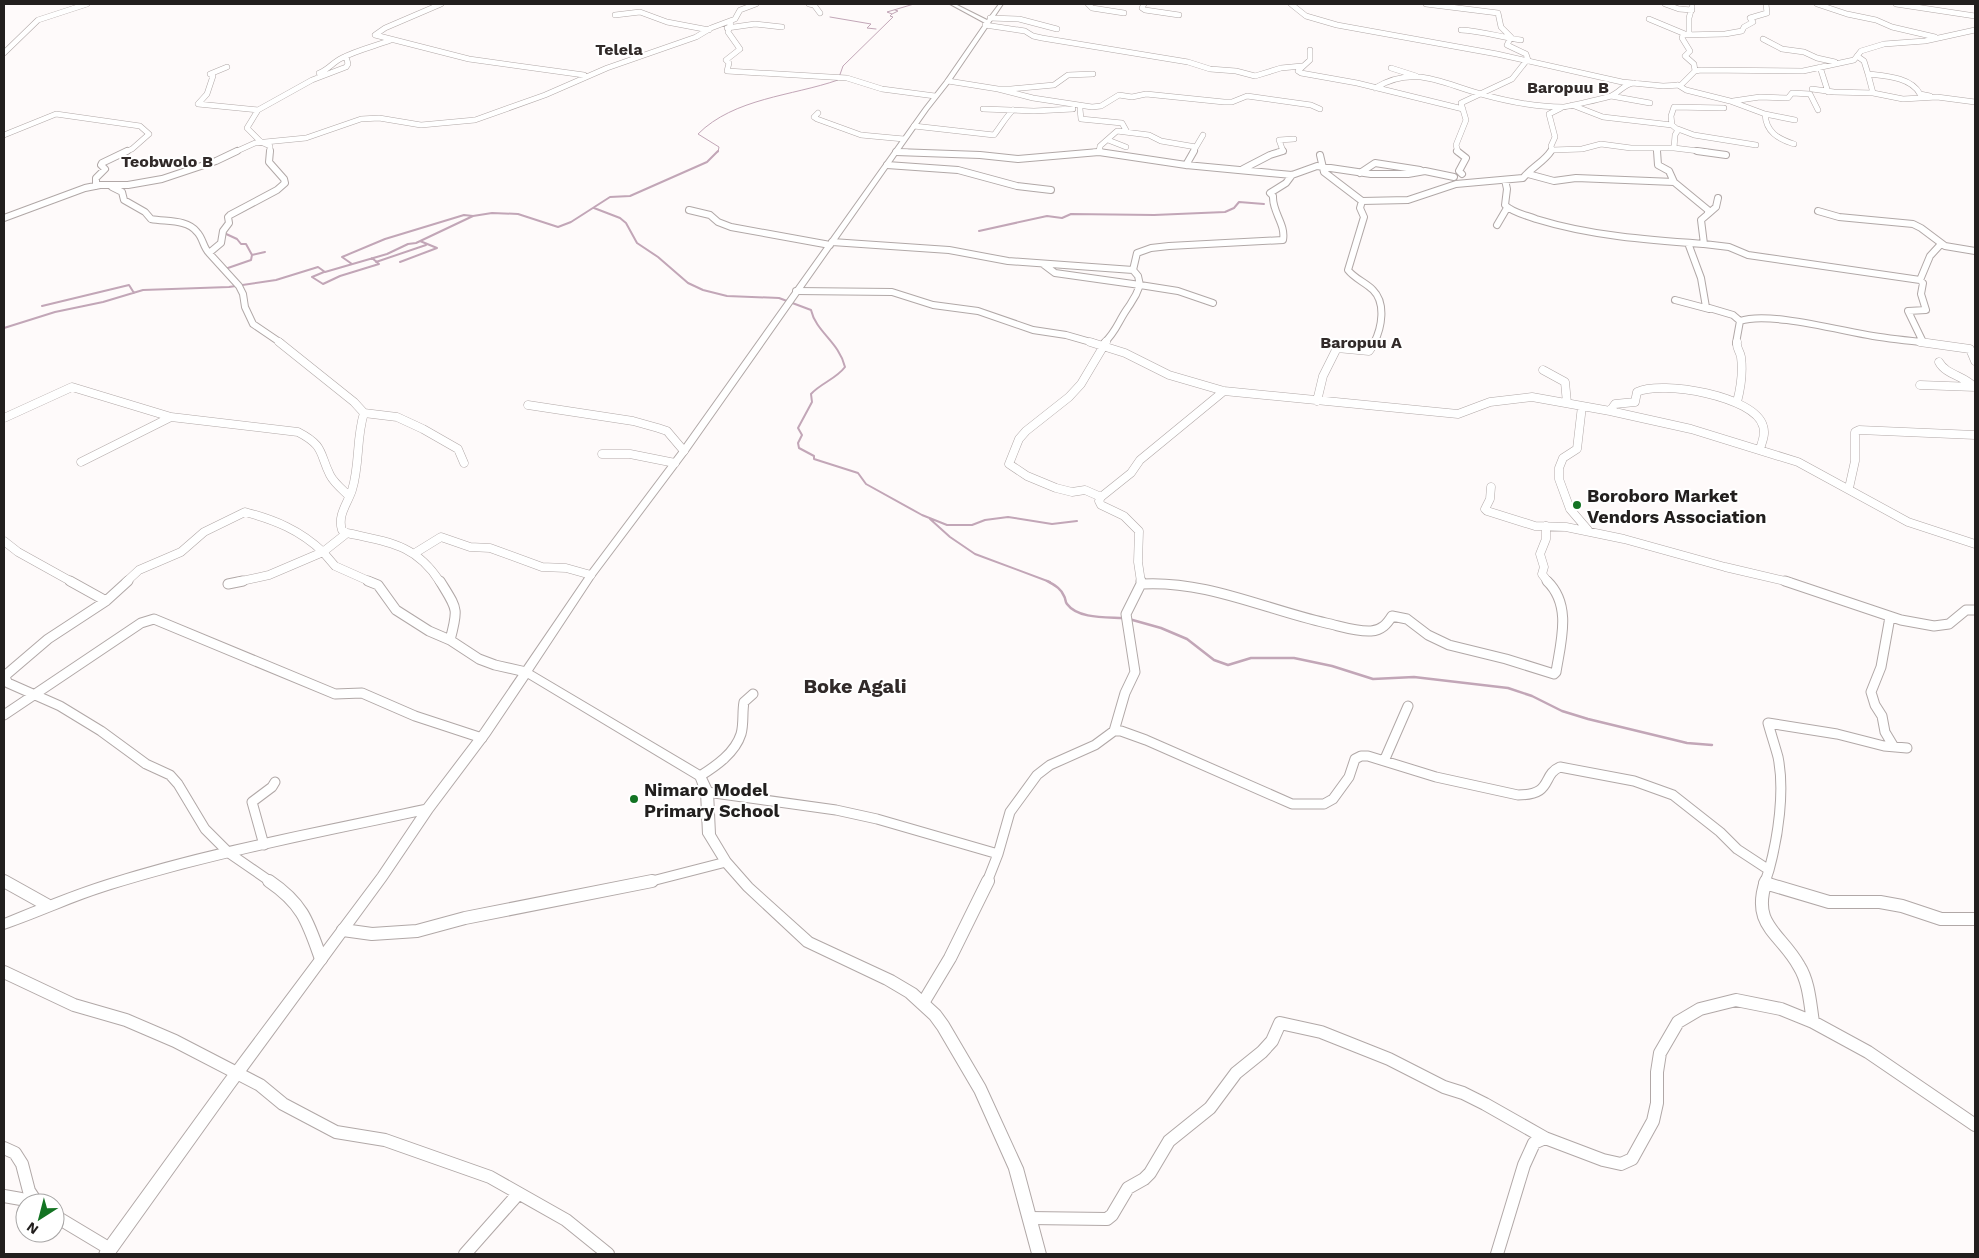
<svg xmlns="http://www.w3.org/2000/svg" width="1979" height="1258" viewBox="0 0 1979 1258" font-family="'Work Sans',sans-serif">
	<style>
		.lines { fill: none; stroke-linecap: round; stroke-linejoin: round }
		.stream-far2 { stroke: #c2a6b7; stroke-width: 1 }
		.stream-far1 { stroke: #c2a6b7; stroke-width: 2 }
		.stream { stroke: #c2a6b7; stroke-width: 2.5 }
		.minor-far4-casing { stroke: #b1a8a7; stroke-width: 6 }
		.minor-far3-casing { stroke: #b1a8a7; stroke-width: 8 }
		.minor-far2-casing { stroke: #b1a8a7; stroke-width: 9 }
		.minor-far1-casing { stroke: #b1a8a7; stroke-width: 11 }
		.minor-casing { stroke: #b1a8a7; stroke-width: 14 }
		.tertiary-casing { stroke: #b1a8a7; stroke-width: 2 }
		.minor-far4 { stroke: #fff; stroke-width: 5 }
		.minor-far3 { stroke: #fff; stroke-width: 6 }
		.minor-far2 { stroke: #fff; stroke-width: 8 }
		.minor-far1 { stroke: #fff; stroke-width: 9 }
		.minor { stroke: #fff; stroke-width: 12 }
		.tertiary { fill: #fff; fill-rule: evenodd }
		.poi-dot { fill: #137323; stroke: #fff; stroke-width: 2 }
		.labels { text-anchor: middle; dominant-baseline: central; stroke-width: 4; stroke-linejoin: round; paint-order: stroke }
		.far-quarter-label { font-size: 16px; font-weight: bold; fill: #312a29; stroke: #fff }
		.poi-label { font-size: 18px; font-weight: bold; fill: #221f1e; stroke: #fff; text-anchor: start }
		.quarter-label { font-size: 20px; font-weight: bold; fill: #312a29; stroke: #fff }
	</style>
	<rect width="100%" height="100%" fill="#fefafa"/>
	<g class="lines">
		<path class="stream-far2" d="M892,14l6,-3 -3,-1
			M830,17l41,7 -4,4 9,1
			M718,152l1,-5 -21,-13c36,-36 94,-38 140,-54l5,-14 50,-49 -3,-1 2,-2 -5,-2 27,-8"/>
		<path class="stream-far1" d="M594,208l26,10 6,5 11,20 21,14 30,26 15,7 24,6 52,2 32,12c5,22 28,32 34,57 -9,12 -24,16 -34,27l1,8 -14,26 4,7 -4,8 1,5 15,8v3l44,14 8,11 56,31 25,10h25l13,-5 23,-3 44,7 25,-3
			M979,231l68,-15 15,2 9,-4 83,1 71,-3 9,-4 5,-6 25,2
			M224,233l13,6 4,5h5l6,11 -1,5 -26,9
			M252,255l13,-3
			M376,262l50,-17
			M400,262l37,-14 -17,-7
			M352,264l-10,-7 43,-18 79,-24 9,1
			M324,272l-12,5 11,7 17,-8 39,-12 -7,-6
			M42,306l87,-21 5,8
			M4,328l51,-16 48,-10 40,-12 86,-3 47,-7 42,-13 7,5 62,-18 21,-10 8,-1 57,-27 19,-3 26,1 40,13 13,-5 39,-25 20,-1 77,-34 11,-11
			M930,519l20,18 25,17 75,28"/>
		<path class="stream" d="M1047,581c7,4 14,7 17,15 2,3 1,6 3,8 11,15 39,13 56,14
			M1129,619l32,9 26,11 27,21 14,5 23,-7h43l38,8 41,13 41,-2 94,11 24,8 30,15 26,8 99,24 25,2"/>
		<g class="minor-far4-casing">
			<path id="minor-far4" d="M441,4l-56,24 -10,7 94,24 115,16
				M809,4l5,1 6,8
				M1088,4l4,4 32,5
				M1144,4l-2,4 3,2 34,5
				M1291,4l15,12 31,9 160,29 125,28 41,4 18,-1 14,-14 6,-1 102,1 51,-11 7,-9 23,-7 41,-3 50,-11
				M1426,4l72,9 3,14 10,10 -4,8 19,9 2,6
				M1665,4l14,5 13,1
				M1817,4l30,10 29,6 16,7 43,10
				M1896,4l79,12
				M615,15l25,-3 27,10 42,8
				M990,18l29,1 38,10
				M1649,19l36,15
				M731,21l-3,11 12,17 -14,11 3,3 -2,8 120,7 35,11 53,7
				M985,25l40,6 8,5 9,2 146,24 22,7 26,2 19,5 26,-8 21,-2
				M727,28l28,-4 27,3
				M1461,30c21,1 39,7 60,10
				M1689,34v-16l3,-11
				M1763,39l19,10 22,3 13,6 18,4
				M1310,50v10l-12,11 3,2 56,10 106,26
				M4,53l34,-33 49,-16
				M1857,56l7,5 4,13c17,2 43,3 52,20l10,2
				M227,67l-17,7 3,2 -6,18 -9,10 60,6
				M1820,67l8,25
				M1391,68l25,8
				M1695,71l-1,-7 -9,-8 5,-5 -8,-13 1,-3 42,-1 17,-3 2,-4 9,-5 -3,-4 17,-5 -1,-9
				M319,73c9,-3 14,-11 23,-15 15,-8 33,-12 49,-18
				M948,81l50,8h13l43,-4 14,-10 25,-1
				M1678,85l8,5 44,11 35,13 30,6
				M1375,88c39,-24 68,-4 106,6 25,7 56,13 82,13 3,0 46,-10 48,-11 9,-4 13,-12 23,-13
				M998,89l35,9 59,9 9,-1 18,-11 13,2 14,-3 78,8h8l15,-6 64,9 9,4
				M1812,89l22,3 39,1 -5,-19
				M1873,93l30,6 34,-2 38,5
				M1611,96l39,7
				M1733,101l27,-4 28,1 4,-5 18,1 8,16
				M1572,105l31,12 69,8 6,5 -3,5 -1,13
				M983,109l51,2 39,-2
				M1080,109l1,10 41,4 5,9
				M818,113l-4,4 3,2 44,16 43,4
				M1765,114c1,18 13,25 29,30
				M1672,125l-1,-9 3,-9 50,1
				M914,126l80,9c7,-9 11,-17 19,-25
				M1678,129l16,6 62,10
				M4,135l52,-21 84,12 9,8 -17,15 -7,3
				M1108,140l18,7
				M1657,148v4
				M1552,150l-1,-4 4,-9 -6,-23 12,-6
				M235,152l20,-9 51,-5 55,-19 18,-1 42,7 54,-5 70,-25 62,-27 89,-31 15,-9 24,-9 5,-9 16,-6
				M270,152v-6l-9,-4 -14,-14 11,-18 54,-30 34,-13 2,-3 -2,-8
				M896,152h11
				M1094,152h8
				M1099,152l1,-6 17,-15 32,4 12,6 35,6
				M1193,152l10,-17
				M1278,152l5,-1 -4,-11 15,-1
				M1458,152l-2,-7 10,-25 -5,-17 51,-24 15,-19
				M1550,152l2,-2 30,-1 19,-5 30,4h43l33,4"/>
		</g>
		<g class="minor-far3-casing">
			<path id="minor-far3" d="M270,151l-1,11 15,17 1,4 -8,7 -47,25 -2,2 1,6 -6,8 -2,12 -12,10 30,33 4,8 2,13 8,17 28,19
				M1457,151l9,7 -7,13 3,3
				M1697,151l29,4
				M896,152l84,3 38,4 81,-7 87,13 106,10 25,-9 54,8h37l17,-3 29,6
				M1320,155l4,17 38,29 -2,7 4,9 -16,53c7,9 17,12 25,20 13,13 9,37 1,53
				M887,165l71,5 59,16 34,4
				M1186,165l8,-14
				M1243,169l27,-14 13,-4
				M1360,173l15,-10 45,7
				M1528,174l26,7 22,-3 98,4
				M1505,180l2,9 -2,16c8,8 21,10 31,14 55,17 112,21 168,25l-3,-24 7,-6v-4l-34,-28 -5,-11 -11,-6 -1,-14
				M96,186v-8l9,-9 -4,-4 1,-2 25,-12
				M112,187l10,5 2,8 21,12 6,7c15,3 36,0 46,13 6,6 6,15 12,21
				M1362,201l46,-1 48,-16 67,-6c8,-10 22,-17 28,-27
				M689,210l21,5 8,7 13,5 99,18
				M1818,211l21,6 74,7 8,4 24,18 30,5
				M1708,214l8,-7 2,-9
				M4,218l81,-30 15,-3h28l34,-6 54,-18 21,-10
				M1497,225l10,-17
				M832,242l117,8 59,11 125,9
				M1688,243l13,35 5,29 27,8 7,6 -4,22
				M1704,244l25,3 19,8 172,25 10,-24 11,-12
				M1043,264l12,9 85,12c-4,12 -7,15 -13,24 -9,13 -11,23 -23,34
				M1920,280l3,3 -2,11 5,16 -18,1 15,31
				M796,291l96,1 41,13 45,6 55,19 33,5 28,8
				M1675,300l34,9
				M1213,303l-35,-12 -38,-6 -2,-9 -5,-6 4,-17 14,-5 18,-2 114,-6c3,-16 -11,-28 -10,-44l-3,-3 16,-10 6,-8
				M1740,321c29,-10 101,10 133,15 19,3 38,5 57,7"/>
		</g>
		<g class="minor-far2-casing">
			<path id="minor-far2" d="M279,342l75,60 10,11
				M1090,342l35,11 44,22 55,16 234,23 32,-12 42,-5 78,14 81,18 107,33 110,60 67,22
				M1737,342c-1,6 3,9 4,15 2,15 0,30 -4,45
				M1920,342l50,7 5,12
				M1939,362c7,13 26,14 35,25
				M1543,370l22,12 2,21
				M1920,385l55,2
				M1317,401l6,-25 14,-28 32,3 6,-9
				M528,405l105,16 25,7 9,3 17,20
				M1582,406l-5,43 -14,9 -4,10v11l11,30 18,21
				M1610,411l5,-7 20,-2 2,-10c25,-12 118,4 126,34 3,8 -1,16 -3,23
				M364,413c-8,25 -4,52 -12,77 -4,13 -15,25 -10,40l5,3 -24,19 12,14 36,16
				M364,413l33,4 26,12 35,20 6,14
				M4,418l68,-31 99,30
				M602,454h28l45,9
				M81,462l90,-45 127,15c27,14 21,21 32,43 4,8 13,15 19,21
				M1491,487l-1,12 -5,10 2,2 48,15 31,1 58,12 101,28 64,15
				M1849,488l6,-27v-29l4,-2 116,5
				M1101,497l-16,-7 -13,2 -16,-4 -29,-12 -18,-12 10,-25 7,-8 43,-34 12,-13 25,-42
				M1546,526v13l-6,15 4,13 -2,7 6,8
				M347,533c41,9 69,11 93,49
				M4,541l14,11 54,30
				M415,553l26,-16 29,10 20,1 52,19 24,1 25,7
				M126,582l13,-12 42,-18 23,-20 41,-20c30,8 55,18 78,40l-54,23 -32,7
				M1141,582l-3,-20 1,-31 -15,-15 -23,-11 -2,-4 2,-4 30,-24 9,-13 84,-69"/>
		</g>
		<g class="minor-far1-casing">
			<path id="minor-far1" d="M70,581l36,20 -58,38 -41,35 -2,4 3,5 52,23 41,25 45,33 24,11 8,9 27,45 24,24 42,29
				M368,581l10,4 18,25 33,21 21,9 29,19 16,6 31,7
				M440,581c17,28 19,26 10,59
				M1785,581l116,39 33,6 15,-2 17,-14h9
				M228,584l15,-3
				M1141,584c65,-4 123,25 185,39 14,3 31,9 45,8 11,-1 16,-7 21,-15l15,3 21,16 21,10 57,14 48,15 2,-2c5,-31 16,-67 -9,-91
				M106,601l22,-20
				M1890,617l-9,50 -10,25 4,13 7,11 3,16 9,15
				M4,715l137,-92 13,-4 181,75 27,-1 53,23 67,22
				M1114,731h7l25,9 146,64h32l9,-5 16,-22 6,-18 6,-3h7l68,21 82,18c36,0 23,-20 42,-28l74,14 39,14 47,37 17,17 32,21 -4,12
				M1384,761l24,-55
				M700,776c16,-10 35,-23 41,-42 3,-10 1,-22 3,-32l9,-8
				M707,792l129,18 41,9 121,35
				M264,845l-12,-43 20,-15 3,-5
				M1769,870c9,-33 16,-79 9,-113 -3,-11 -7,-23 -10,-34l69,11 47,12 23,2
				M4,881l2,1
				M648,882l78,-20
				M987,882l11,-28 12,-42 27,-37 13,-10 45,-20 19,-14 11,-38 10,-21 -9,-58 15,-30v-3"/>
		</g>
		<g class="minor-casing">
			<path id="minor" d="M4,881l43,24
				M269,881c34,23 39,41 52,78
				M1766,881c-15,45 14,51 33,85 10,16 11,37 14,56
				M1765,883l64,19h51l22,4 39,13h34
				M343,930l29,4 45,-3 48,-13 187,-37
				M4,972l70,33 52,15 49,21 85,44 23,19 53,28 49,8 105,37 76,43 42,34
				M923,1003l27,-45 38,-77
				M4,1148l11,5 7,11 7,27 8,12
				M4,1196l17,3 9,4
				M55,1216l55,33
				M1029,1218l78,1 5,-4 16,-27 16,-9 6,-6 19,-32 41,-33 26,-35 26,-21 10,-11 8,-18 41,9 68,27 55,28 19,6 22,11 60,34
				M465,1254l53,-60
				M1497,1254l27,-89 10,-22 11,-5 58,22 18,4 11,-5 21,-38 4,-18v-31l3,-19 18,-31 22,-13 36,-9 45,9 32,13 55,30 107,73"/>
		</g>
		<g class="tertiary-casing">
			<path id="tertiary" d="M950,4h5l32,16 12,-16h4l-53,78 -22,28 -241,343 -93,124 -62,94 172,102 9,19 2,42 15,25 22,25 60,54 82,38 22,13 24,22 8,11 37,63 38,83 23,86h-14l-23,-85 -34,-76 -37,-63 -8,-11 -24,-22 -22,-13 -80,-38 -60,-56 -22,-25 -19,-31 -2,-42 -5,-13 -168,-101 -39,58 -57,76 -46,68 -153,209 -118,165h-16l2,-5 122,-168 155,-207 39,-58c-103,22 -206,42 -306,73 -37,11 -71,28 -107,40v-10c34,-14 68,-28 103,-39 104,-33 211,-52 317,-75l57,-75 107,-157 93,-124 243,-341 21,-27 40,-58z"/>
		</g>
		<use href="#minor-far4" class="minor-far4"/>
		<use href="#minor-far3" class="minor-far3"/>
		<use href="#minor-far2" class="minor-far2"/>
		<use href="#minor-far1" class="minor-far1"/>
		<use href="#minor" class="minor"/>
		<use href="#tertiary" class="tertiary"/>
	</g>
	<g class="poi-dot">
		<circle cx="1577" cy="505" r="5"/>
		<circle cx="634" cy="799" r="5"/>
	</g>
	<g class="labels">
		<g class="far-quarter-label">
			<text x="619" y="49">Telela</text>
			<text x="1568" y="87">Baropuu B</text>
			<text x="167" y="161">Teobwolo B</text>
			<text x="1361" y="342">Baropuu A</text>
		</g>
		<g class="poi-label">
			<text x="1587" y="495">Boroboro Market<tspan x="1587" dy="21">Vendors Association</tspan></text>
			<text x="644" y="789">Nimaro Model<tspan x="644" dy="21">Primary School</tspan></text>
		</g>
		<g class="quarter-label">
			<text x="855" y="686">Boke Agali</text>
		</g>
	</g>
	<rect width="1979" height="1258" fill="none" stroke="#221f1e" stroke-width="10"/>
	<g transform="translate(40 1218) rotate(216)"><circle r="24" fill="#ffffff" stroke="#a7a5a5"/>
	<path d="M0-4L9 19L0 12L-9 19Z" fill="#137323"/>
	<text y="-8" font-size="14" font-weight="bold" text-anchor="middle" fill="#221f1e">N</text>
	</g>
</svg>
